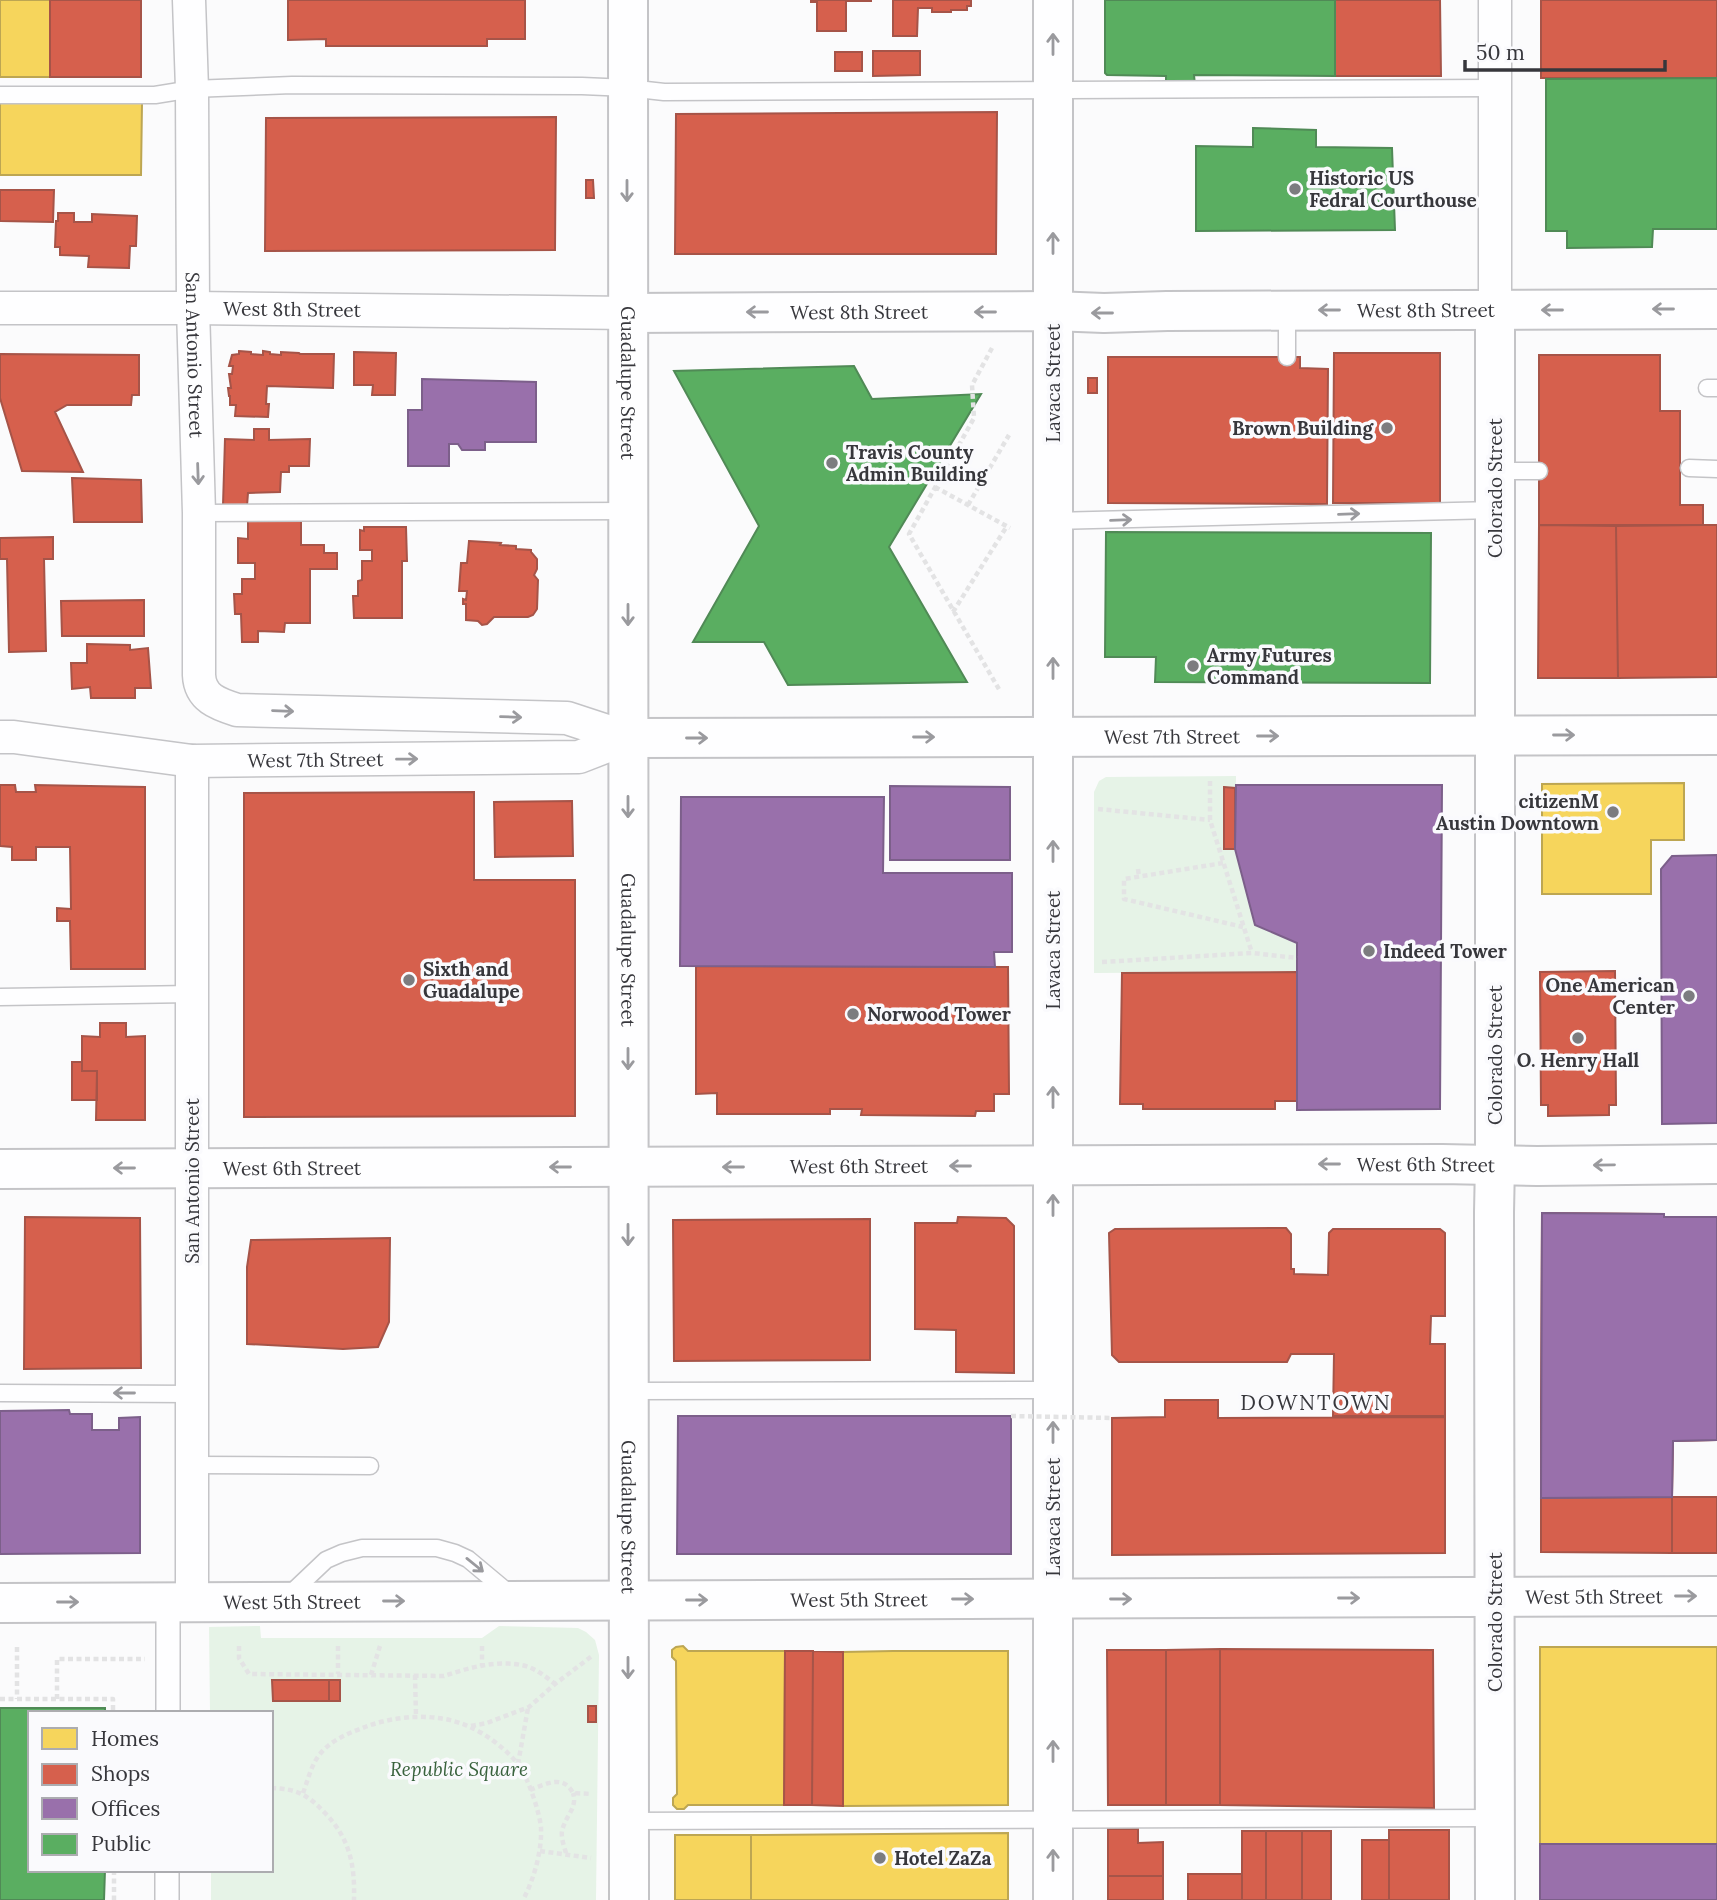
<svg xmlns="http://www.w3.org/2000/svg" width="1717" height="1900" viewBox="0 0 1717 1900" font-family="Lora,serif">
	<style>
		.green { fill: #e6f3e7 }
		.homes { fill: #f6d55c; stroke: #bda652; stroke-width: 2 }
		.shops { fill: #d6604d; stroke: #a65448; stroke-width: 2 }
		.offices { fill: #9970ab; stroke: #7c5f8a; stroke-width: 2 }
		.public { fill: #5aae61; stroke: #508a56; stroke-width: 2 }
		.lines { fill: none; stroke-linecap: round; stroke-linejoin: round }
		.service-casing { stroke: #c4c4c7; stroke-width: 19 }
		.pedestrian-casing { stroke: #c4c4c7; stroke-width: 26 }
		.minor-casing { stroke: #c4c4c7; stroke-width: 35 }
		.secondary-casing { stroke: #c4c4c7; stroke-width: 42 }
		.primary-casing { stroke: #c4c4c7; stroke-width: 42 }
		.path { stroke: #e3e3e4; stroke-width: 4.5; stroke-dasharray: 5 3.5; stroke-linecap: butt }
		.service { stroke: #fefeff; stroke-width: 16 }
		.pedestrian { stroke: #fefeff; stroke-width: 23 }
		.minor { stroke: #fefeff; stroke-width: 32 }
		.secondary { stroke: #fefeff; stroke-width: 38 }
		.primary { stroke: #fefeff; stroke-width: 38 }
		.path-bridge { stroke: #e3e3e4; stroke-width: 4.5; stroke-dasharray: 5 3.5; stroke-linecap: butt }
		.oneway { stroke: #9a9a9e }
		.poi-dot { fill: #7c7c7f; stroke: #fafafd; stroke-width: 2.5 }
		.labels { text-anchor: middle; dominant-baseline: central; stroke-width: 7; stroke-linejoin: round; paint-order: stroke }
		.poi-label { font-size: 19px; font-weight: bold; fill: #37373c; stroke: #fafafd; text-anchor: start }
		.street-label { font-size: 19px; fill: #37373c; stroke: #fafafd }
		.park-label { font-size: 19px; font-style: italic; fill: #39623d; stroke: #fafafd }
		.neighbourhood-label { font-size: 21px; letter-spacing: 2px; fill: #37373c; stroke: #fafafd }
	</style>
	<rect width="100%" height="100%" fill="#fbfbfc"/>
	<path class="green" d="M1236,776l-1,73 20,76 42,18v29l-203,1v-181l5,-11 7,-4z
		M260,1626l1,12h221l17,-12 79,2 8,4 9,8 4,15 -3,245h-385v-30h60v-157h-61l-1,-86z"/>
	<path class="homes" d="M0,0h50v77h-50z
		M0,103h142l-1,72h-141z
		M1684,783v57h-33v54h-109v-110z
		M683,1646l5,5h97l-1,154h-96l-4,4h-7l-4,-4v-7l4,-4 -1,-133 -4,-4v-7l4,-3z
		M1540,1647h177v197h-177z
		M893,1651h115v154l-165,1v-154z
		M1008,1833v67h-257v-65z
		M675,1835h76v65h-76z"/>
	<path class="shops" d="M50,0h91v77h-91z
		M288,0h237v39h-38v7h-161v-7l-38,1z
		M811,0h60v1h-25v30h-29v-29h-6z
		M893,0h78v6h-4v4h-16v2h-19v-4h-14l-1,28h-24z
		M1335,0h105l1,76h-106z
		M1541,0h176v78h-176z
		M873,51h47v24l-47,1z
		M835,52h27v19h-27z
		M997,112l-1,142h-321l1,-140z
		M556,117l-1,133 -290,1 1,-133z
		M586,180h7l1,18h-8z
		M0,190h54l-1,32 -53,-1z
		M58,213h16v9h18v-8l45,2 -1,30h-6l-1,22 -41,-1 1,-11 -29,-1v-8h-5l1,-26h2z
		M239,351l12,1v2l12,1v-4l7,1v2l11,1v-3l18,1 1,1h34l-1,34 -66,-2 -1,18h3l-1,13 -33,-1 1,-11h-6v-9h-1l-1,-8h3l-2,-14h3l1,-8h-4l3,-11 7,-1z
		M354,352l42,1 -1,42h-23l1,-10h-19z
		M1334,353h106v150h-107z
		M0,354l139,1v40h-7l-1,10h-64l-12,7 28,60 -61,-1 -22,-73z
		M1539,355h121v56h20v94h23v20h-164z
		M1108,357h192v11l28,1 -1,135 -219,-1z
		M1088,378h9v15h-9z
		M254,429h15v11l41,-1 -1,27h-20v6h-8l-1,20 -32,1 -1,13 -24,-1 2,-66 29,1z
		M72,478l69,2 1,42h-68z
		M248,518h53v27h23v8h13v16h-27v54h-25l-1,9 -26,-1v11h-16l-1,-28h-6l-1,-20h8v-15h13v-16h-17v-25l10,1z
		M1539,525l77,1 2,152h-80z
		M1703,525h14v152l-99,1 -2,-152z
		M364,527h42l1,34h-5v57h-48l-1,-22h5v-15l4,-1v-19h10v-11h-12v-20l4,1z
		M53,537v22h-9l2,92 -37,1 -2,-93h-7v-21z
		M469,541l32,2 -1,2 16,1v3l15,1v2l6,7v10l-3,6 4,5 -1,29 -4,6 -5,2h-34l-7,7 -5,1 -4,-4 -12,-1v-16h-3v-5l3,1 1,-9h-8l2,-28h6z
		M144,600v36h-82l-1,-35z
		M87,644l43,1v5l18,-2 3,40h-16v10h-44l-1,-11 -18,2 -1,-26h16z
		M0,785h15l1,7h20l-1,-7 110,2v182h-74l-1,-48h-13v-13l14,1 -1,-62h-34v13h-24v-13l-12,-1z
		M1224,787l11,1v61h-11z
		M474,792v88h101v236l-331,1v-324z
		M572,801l1,55 -78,1 -1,-55z
		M696,966l312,1 1,127h-15v17h-18l-1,5 -114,-1 1,-6h-32v5h-113v-21l-21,1z
		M1615,971l1,134h-7v10l-61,1v-11h-7l-1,-133z
		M1297,972v129h-22v8h-132v-5h-23l2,-131z
		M100,1023h26v14l19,-1v84h-49l1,-49h-15v-35l18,1z
		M72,1062h10v9h15v29h-25z
		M1542,1213l122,1 -1,177h-37v16h-85z
		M25,1217l115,1 1,150 -117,1z
		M958,1217l48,1 8,8v147l-58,-1v-42l-41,-1v-106h42z
		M1664,1217h53v223l-44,1 -1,56 -131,1v-91h85v-16h37z
		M870,1219v141l-196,1 -1,-141z
		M1286,1228l5,6v35h3v5l34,1 1,-42 4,-4h107l5,4v83h-14l-1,28h15v72h-112l1,-62h-43l-4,8h-168l-7,-7 -3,-122 6,-4z
		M390,1238l-1,84 -11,25 -35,2 -96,-5v-77l4,-27z
		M1165,1400h53v18l227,-1v136l-333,2v-137l53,-1z
		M1672,1497h45v56h-45z
		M1672,1497v56l-131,-1v-54z
		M1220,1649v156h-54v-155z
		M1220,1649l213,1 1,158 -214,-3z
		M1107,1650h59v155h-58z
		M785,1651h28l-1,154h-28z
		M813,1651l30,1v154l-31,-1z
		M272,1680h57v21h-56z
		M329,1680h11v21h-11z
		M588,1706h8v16h-8z
		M1108,1829h30v14l25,-1v34h-55z
		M1389,1830h60v70h-60z
		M1242,1831h24v69h-24z
		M1266,1831h36v69h-36z
		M1302,1831h29v69h-29z
		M1362,1840h27v60h-27z
		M1188,1874h54v26h-54z
		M1108,1876h55v24h-55z"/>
	<path class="offices" d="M422,379l114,3v60h-51v8h-23l-4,-6h-9v22h-41v-56h14z
		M1236,785h206l-2,324 -143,1v-167l-42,-18 -20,-76z
		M890,786l120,1v73h-120z
		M681,797h203l-1,76h129v79h-18l1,15 -315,-1z
		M1717,855v268l-55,1 -1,-255 11,-13z
		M1542,1213l122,1v3h53v223l-44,1 -1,56 -131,1z
		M69,1410l1,4h22v16h27v-12l21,-1v136l-140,1v-143z
		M678,1416h333v138h-334z
		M1540,1844h177v56h-177z"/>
	<path class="public" d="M1105,0h230v76l-141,-1 1,10h-29v-9l-59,-1 -2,-2z
		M1717,78v151h-64l-1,18 -85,1v-17h-21v-152z
		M1253,128l63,2v17l76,1 3,82 -199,1v-85l57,1z
		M854,366l18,33 109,-5 -92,153 78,135 -179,3 -24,-43h-71l66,-116 -85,-155z
		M1106,532l325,1 -1,150 -275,-1 1,-25h-51z
		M0,1708h105v5h-75v157h75l-1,30h-104z"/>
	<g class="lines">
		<g class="service-casing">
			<path id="service" d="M0,95h155l37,-6 100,-4 290,1 46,2 36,4 831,-4
				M1287,357v-46
				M1707,388h10
				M1689,468l28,1
				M1495,471h44
				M199,513l429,-2
				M1053,521l442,-11
				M0,997l192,-3
				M629,1391l424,-1
				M0,1393l192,1
				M192,1465l178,1
				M287,1597l39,-37 16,-7 20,-5h75l18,5 13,6 42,35
				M629,1821l867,-3"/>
		</g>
		<g class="pedestrian-casing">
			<path id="pedestrian" d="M168,1713v-112
				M167,1900v-30"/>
		</g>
		<g class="minor-casing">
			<g id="minor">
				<path id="s1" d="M189,0l3,89 1,219 6,205v162c1,23 19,29 38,35l330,8 61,20"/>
				<path d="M1495,0v310"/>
				<path id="s2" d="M0,308h193l435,5"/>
				<path id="s3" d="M0,737h14l178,24 387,-4 49,-19"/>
				<path d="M192,1601v-840"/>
			</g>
		</g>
		<g class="secondary-casing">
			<g id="secondary">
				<path id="s4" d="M628,313l425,-2 51,2 63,-2 550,-2"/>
				<path id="s5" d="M628,738l1089,-3"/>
				<path id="s6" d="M0,1169l1442,-5 95,2 180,-2"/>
				<path id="s7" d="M0,1603l1717,-7"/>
				<path d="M1495,1900l-1,-688 1,-48v-854"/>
			</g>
		</g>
		<g class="primary-casing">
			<g id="primary">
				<path id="s8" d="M628,0l1,1900"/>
				<path d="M1053,0v1900"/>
			</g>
		</g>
		<path class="path" d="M992,348l-20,37 2,33 -65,116 91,157
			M935,487l75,41
			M968,505l41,-70
			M953,612l54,-86
			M1210,781v39l42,133
			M1098,809l112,11
			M1223,863l-99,16v20l119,28
			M1138,869l1,8
			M1102,962l150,-9 45,5
			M239,1646v12l10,16 195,2c24,-8 52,-16 77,-11 13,2 24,11 34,19
			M338,1646v28
			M482,1646v20
			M17,1647v52
			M371,1675l9,-29
			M415,1675l1,42
			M0,1699h113v14
			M57,1699v-40h88
			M471,1726l16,-3 42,-16 26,-23 37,-28
			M518,1764l10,-56
			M271,1788c26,1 36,6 54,25 25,26 30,52 29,87
			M530,1790c16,-6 33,-16 43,3l18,1
			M303,1793c5,-13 8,-28 17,-39 11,-14 29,-21 45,-27 32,-12 73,-15 105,0 16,7 36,22 47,36 10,11 23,50 24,65 1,23 -7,51 -18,72
			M540,1851l51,7
			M566,1853c-2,-7 -5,-15 -4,-22 3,-15 16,-23 11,-38
			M114,1870v30"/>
		<use href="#service" class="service"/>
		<use href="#pedestrian" class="pedestrian"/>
		<use href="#minor" class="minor"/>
		<use href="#secondary" class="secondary"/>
		<use href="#primary" class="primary"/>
		<path class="path-bridge" d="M1011,1416l101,2"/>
	</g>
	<defs><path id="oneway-shaft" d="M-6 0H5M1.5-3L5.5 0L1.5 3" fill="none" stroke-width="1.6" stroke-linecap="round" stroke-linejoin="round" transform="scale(1.75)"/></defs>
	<g class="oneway">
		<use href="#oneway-shaft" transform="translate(1053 44) rotate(-90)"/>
		<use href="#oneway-shaft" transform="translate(627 191) rotate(90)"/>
		<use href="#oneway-shaft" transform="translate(1053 243) rotate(-90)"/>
		<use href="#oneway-shaft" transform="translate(1663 309) rotate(180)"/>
		<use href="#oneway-shaft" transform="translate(1329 310) rotate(180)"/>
		<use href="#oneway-shaft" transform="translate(1552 310) rotate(-180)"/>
		<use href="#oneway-shaft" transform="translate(757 312) rotate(180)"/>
		<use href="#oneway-shaft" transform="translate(985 312) rotate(180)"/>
		<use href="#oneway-shaft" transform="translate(1102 313) rotate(-180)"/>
		<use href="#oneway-shaft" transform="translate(198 474) rotate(88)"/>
		<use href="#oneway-shaft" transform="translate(1349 514) rotate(-2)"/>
		<use href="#oneway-shaft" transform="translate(1121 520) rotate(-2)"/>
		<use href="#oneway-shaft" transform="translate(628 615) rotate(90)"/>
		<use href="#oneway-shaft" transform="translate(1053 668) rotate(-90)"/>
		<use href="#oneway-shaft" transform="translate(283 711) rotate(2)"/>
		<use href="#oneway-shaft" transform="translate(511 717) rotate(2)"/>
		<use href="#oneway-shaft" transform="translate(1564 735)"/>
		<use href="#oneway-shaft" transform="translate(1268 736)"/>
		<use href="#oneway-shaft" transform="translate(924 737)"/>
		<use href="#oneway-shaft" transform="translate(697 738)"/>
		<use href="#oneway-shaft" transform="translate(407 759) rotate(-1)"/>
		<use href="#oneway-shaft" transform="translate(628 807) rotate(90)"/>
		<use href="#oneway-shaft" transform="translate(1053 851) rotate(-90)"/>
		<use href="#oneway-shaft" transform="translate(628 1059) rotate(90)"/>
		<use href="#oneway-shaft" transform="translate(1053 1097) rotate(-90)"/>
		<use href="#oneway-shaft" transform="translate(1329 1164) rotate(180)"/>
		<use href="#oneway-shaft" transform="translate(1604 1165) rotate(179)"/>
		<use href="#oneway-shaft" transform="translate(960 1166) rotate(180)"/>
		<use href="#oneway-shaft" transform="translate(560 1167) rotate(180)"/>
		<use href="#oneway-shaft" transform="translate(733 1167) rotate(180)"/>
		<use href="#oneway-shaft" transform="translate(124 1168) rotate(180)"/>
		<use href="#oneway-shaft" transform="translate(1053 1205) rotate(-90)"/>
		<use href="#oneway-shaft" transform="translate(628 1235) rotate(90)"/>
		<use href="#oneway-shaft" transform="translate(124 1393) rotate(-180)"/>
		<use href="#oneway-shaft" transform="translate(1053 1432) rotate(-90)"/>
		<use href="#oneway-shaft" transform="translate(475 1565) rotate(39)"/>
		<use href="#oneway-shaft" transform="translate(1686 1596)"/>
		<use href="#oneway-shaft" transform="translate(1349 1598)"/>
		<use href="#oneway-shaft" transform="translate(963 1599)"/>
		<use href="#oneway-shaft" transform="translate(1121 1599)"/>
		<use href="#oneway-shaft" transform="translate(697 1600)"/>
		<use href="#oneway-shaft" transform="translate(394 1601)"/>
		<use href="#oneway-shaft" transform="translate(68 1602)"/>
		<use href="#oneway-shaft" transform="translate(628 1668) rotate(90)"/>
		<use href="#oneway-shaft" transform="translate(1053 1751) rotate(-90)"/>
		<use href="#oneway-shaft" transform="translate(1053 1860) rotate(-90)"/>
	</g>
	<g class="poi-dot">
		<circle cx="1295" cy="189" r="7"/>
		<circle cx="1387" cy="428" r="7"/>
		<circle cx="832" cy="463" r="7"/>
		<circle cx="1193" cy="666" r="7"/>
		<circle cx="1613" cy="812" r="7"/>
		<circle cx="1369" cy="951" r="7"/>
		<circle cx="409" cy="980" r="7"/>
		<circle cx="1689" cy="996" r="7"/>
		<circle cx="853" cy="1014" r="7"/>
		<circle cx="1578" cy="1038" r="7"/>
		<circle cx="880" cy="1858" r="7"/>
	</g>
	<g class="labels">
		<g class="poi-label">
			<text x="1309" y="178">Historic US<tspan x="1309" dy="22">Fedral Courthouse</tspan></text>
			<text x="1373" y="428" text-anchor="end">Brown Building</text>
			<text x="846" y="452">Travis County<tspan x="846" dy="22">Admin Building</tspan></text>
			<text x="1207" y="655">Army Futures<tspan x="1207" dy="22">Command</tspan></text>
			<text x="1599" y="801" text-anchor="end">citizenM<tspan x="1599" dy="22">Austin Downtown</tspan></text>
			<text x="1383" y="951">Indeed Tower</text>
			<text x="423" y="969">Sixth and<tspan x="423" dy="22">Guadalupe</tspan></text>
			<text x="1675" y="985" text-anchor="end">One American<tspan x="1675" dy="22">Center</tspan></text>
			<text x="867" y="1014">Norwood Tower</text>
			<text x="1578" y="1060" text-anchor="middle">O. Henry Hall</text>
			<text x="894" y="1858">Hotel ZaZa</text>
		</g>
		<g class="street-label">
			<text stroke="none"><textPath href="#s2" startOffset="292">West 8th Street</textPath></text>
			<text stroke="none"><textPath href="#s4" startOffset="798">West 8th Street</textPath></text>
			<text stroke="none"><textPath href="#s4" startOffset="231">West 8th Street</textPath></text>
			<text stroke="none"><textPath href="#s1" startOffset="355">San Antonio Street</textPath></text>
			<text stroke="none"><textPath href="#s8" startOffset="383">Guadalupe Street</textPath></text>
			<text transform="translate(1053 383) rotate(-90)">Lavaca Street</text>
			<text transform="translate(1495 488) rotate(-90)">Colorado Street</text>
			<text stroke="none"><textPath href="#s5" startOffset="544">West 7th Street</textPath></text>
			<text stroke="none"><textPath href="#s3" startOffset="317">West 7th Street</textPath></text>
			<text stroke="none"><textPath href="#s8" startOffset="950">Guadalupe Street</textPath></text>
			<text transform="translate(1053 950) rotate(-90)">Lavaca Street</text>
			<text transform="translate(1495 1055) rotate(-90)">Colorado Street</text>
			<text stroke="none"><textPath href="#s6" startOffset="1426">West 6th Street</textPath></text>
			<text stroke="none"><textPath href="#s6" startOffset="859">West 6th Street</textPath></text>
			<text stroke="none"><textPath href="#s6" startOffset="292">West 6th Street</textPath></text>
			<text transform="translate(192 1181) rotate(-90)">San Antonio Street</text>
			<text stroke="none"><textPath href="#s8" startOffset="1517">Guadalupe Street</textPath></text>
			<text transform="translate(1053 1517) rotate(-90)">Lavaca Street</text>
			<text stroke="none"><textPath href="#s7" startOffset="1594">West 5th Street</textPath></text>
			<text stroke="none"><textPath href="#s7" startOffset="859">West 5th Street</textPath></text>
			<text stroke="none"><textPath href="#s7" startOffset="292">West 5th Street</textPath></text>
			<text transform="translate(1495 1622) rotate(-90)">Colorado Street</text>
		</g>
		<g class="park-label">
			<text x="459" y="1769">Republic Square</text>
		</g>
		<g class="neighbourhood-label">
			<text x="1316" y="1402">DOWNTOWN</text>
		</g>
	</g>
	<rect x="28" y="1711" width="245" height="161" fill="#fafafd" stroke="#acacb0" stroke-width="2"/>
	<rect x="42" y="1728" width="35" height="21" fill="#f6d55c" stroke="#acacb0" stroke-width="2"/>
	<text x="91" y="1746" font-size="21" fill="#37373c">Homes</text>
	<rect x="42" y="1764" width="35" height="21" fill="#d6604d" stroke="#acacb0" stroke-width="2"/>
	<text x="91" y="1781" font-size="21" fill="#37373c">Shops</text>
	<rect x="42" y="1798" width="35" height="21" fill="#9970ab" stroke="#acacb0" stroke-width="2"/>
	<text x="91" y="1816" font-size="21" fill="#37373c">Offices</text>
	<rect x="42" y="1834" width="35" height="21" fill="#5aae61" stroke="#acacb0" stroke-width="2"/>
	<text x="91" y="1851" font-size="21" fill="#37373c">Public</text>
	<path d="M1465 60v10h200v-10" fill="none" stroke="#37373c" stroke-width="3.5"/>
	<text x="1476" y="60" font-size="21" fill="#37373c" stroke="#fafafd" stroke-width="5" paint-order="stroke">50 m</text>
</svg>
